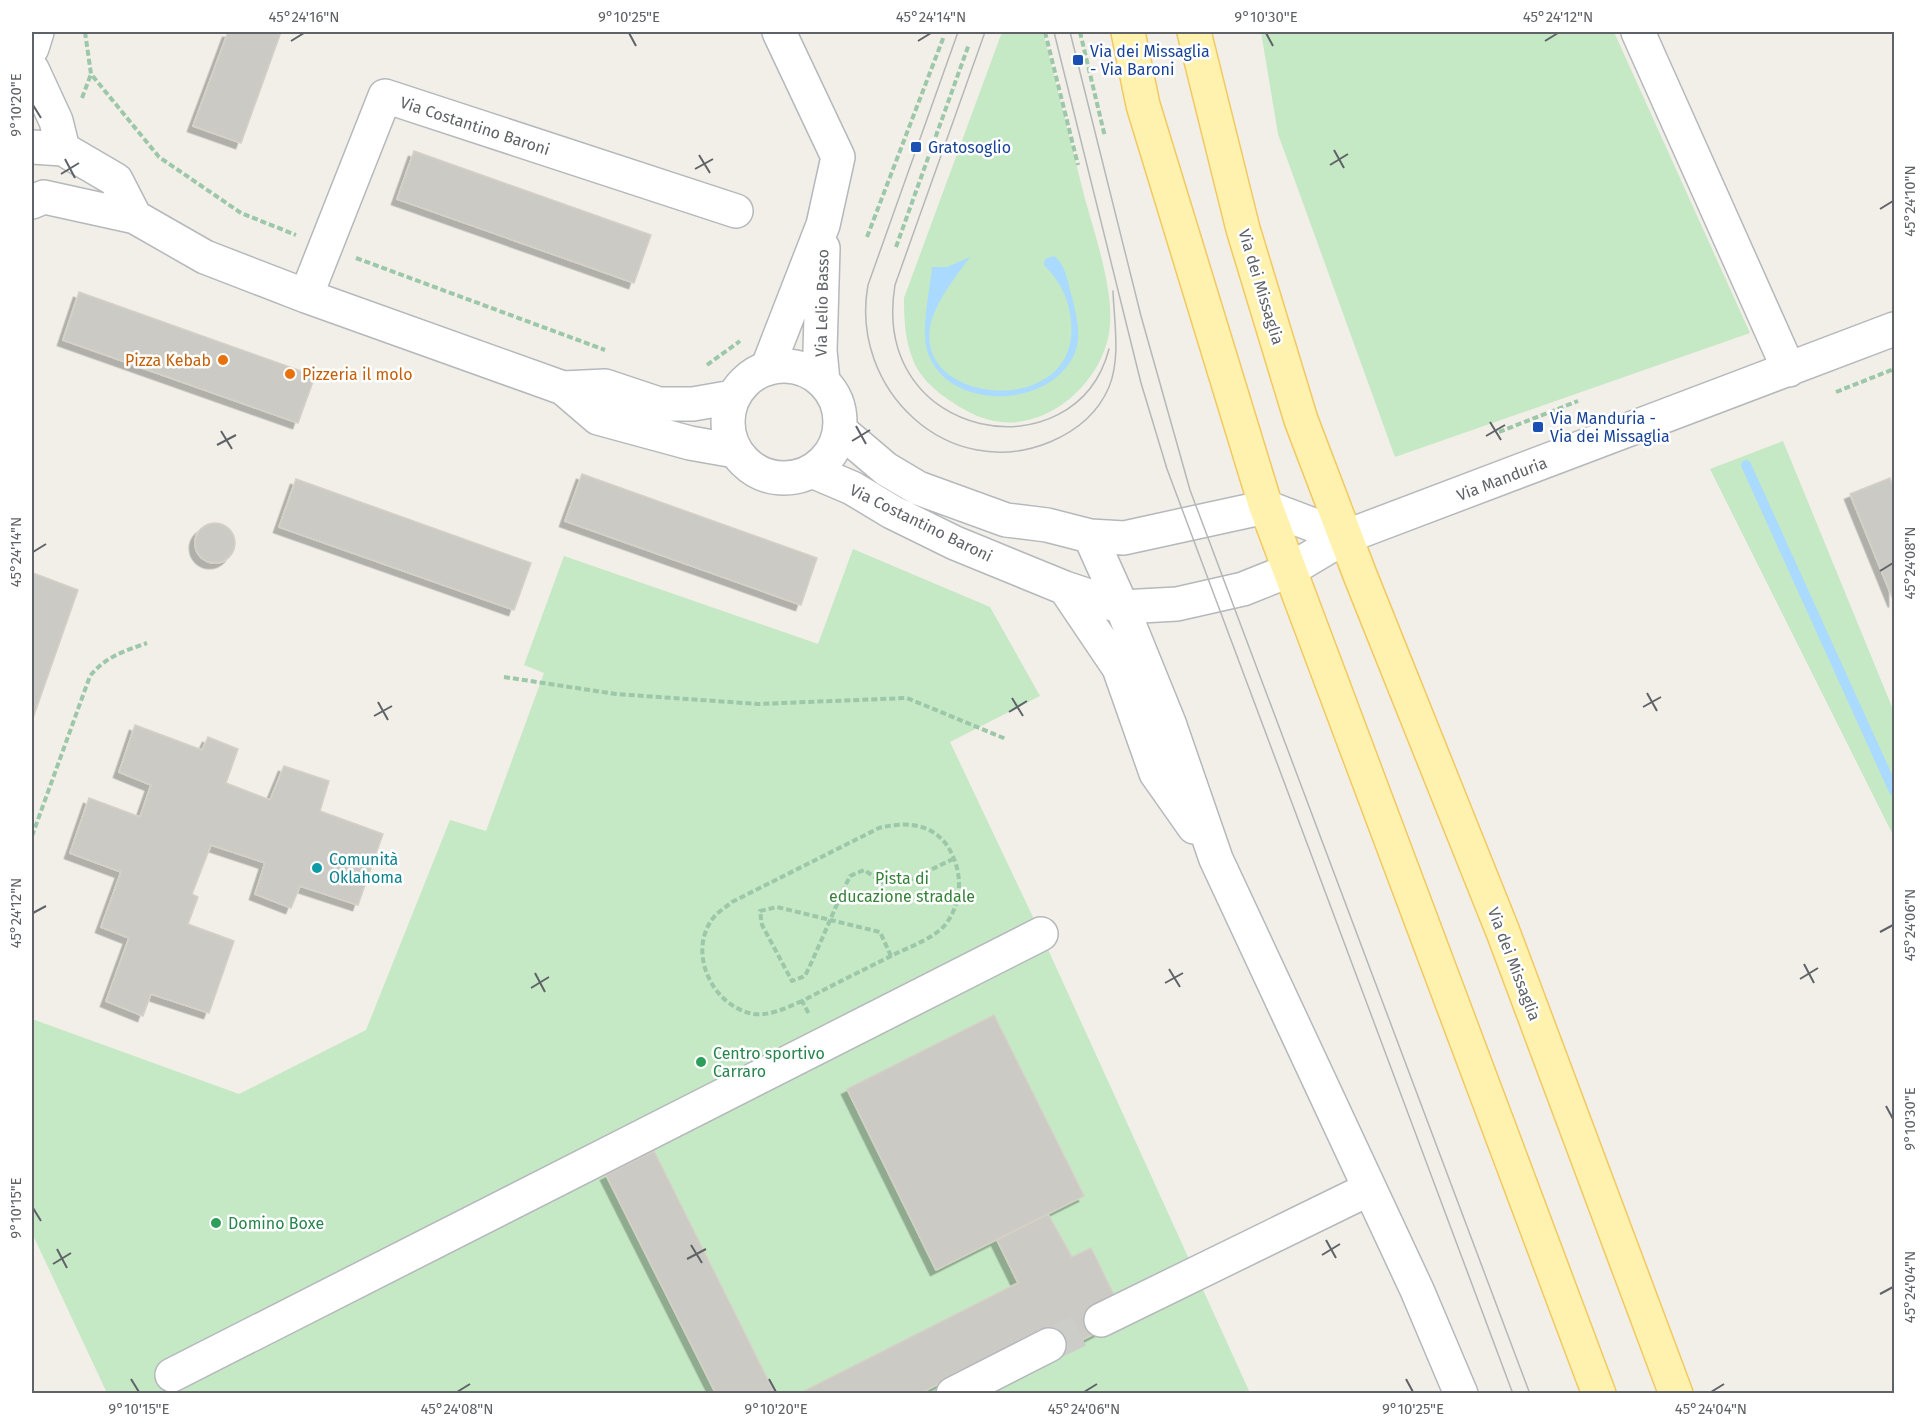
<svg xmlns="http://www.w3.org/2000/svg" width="1926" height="1425" viewBox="0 0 1926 1425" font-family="'Fira Sans',sans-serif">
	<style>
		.green { fill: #c5e8c5 }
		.water { fill: #aadaff }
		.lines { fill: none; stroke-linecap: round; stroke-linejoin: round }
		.stream { stroke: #aadaff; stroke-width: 10 }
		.building { fill: #cccac5; stroke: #d6d1c6; stroke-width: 1.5; filter: url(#shadow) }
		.minor-tunnel { stroke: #ccccc8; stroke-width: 33; stroke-dasharray: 33 16; stroke-linecap: butt }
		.minor-casing { stroke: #b5b8bc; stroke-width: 36 }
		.major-casing { stroke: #f2c960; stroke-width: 36 }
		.path { stroke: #9cc7a9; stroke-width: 4; stroke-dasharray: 6 3; stroke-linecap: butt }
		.minor { stroke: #fff; stroke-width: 33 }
		.major { stroke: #fff2af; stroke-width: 33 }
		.tram { stroke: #b6b7b8; stroke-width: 1.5 }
		.ticks { fill: none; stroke: #5f6368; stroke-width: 2 }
		.transit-dot { fill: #1a4fb4; stroke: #fff; stroke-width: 2 }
		.food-dot { fill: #e8710a; stroke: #fff; stroke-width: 2 }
		.culture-dot { fill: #0f9aa8; stroke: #fff; stroke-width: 2 }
		.leisure-dot { fill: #2e9e5b; stroke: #fff; stroke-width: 2 }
		.labels { text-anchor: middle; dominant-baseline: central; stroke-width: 5; stroke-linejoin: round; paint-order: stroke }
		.transit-label { font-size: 16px; fill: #164399; stroke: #fff; text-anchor: start }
		.street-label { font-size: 16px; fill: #5f6368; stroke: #fff }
		.food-label { font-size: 16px; fill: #c56008; stroke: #fff; text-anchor: end }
		.culture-label { font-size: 16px; fill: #0d838f; stroke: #fff; text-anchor: start }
		.park-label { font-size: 16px; fill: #348238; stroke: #fff }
		.leisure-label { font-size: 16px; fill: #27864d; stroke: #fff; text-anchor: start }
		.neatline { fill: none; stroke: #5f6368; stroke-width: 2 }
		.ticks-label { font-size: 15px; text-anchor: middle; fill: #5f6368 }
	</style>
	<defs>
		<filter id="shadow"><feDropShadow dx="-5.5" dy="5.5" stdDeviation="0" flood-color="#0004"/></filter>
	</defs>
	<rect width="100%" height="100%" fill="#f1efe8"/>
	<path class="green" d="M1002,32h41c14,55 28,112 42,167 10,35 28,90 25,125 -3,54 -60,108 -116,97 -16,-3 -32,-12 -45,-21 -14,-9 -30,-24 -36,-40 -8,-21 -9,-40 -9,-62z
		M1261,32h353l136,301 -355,124 -117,-323z
		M1783,441l111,271v125l-184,-368z
		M853,549l137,58 50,89 -90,46 91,192 209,459h-1143l-75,-160v-214l207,75 127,-64 84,-210 36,11 58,-158 -20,-8 40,-109 254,88z"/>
	<path class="water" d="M1054,256c12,8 14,28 18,41 5,20 11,43 0,62 -28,50 -124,51 -144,-6 -8,-21 2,-63 4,-86h15l23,-10c-14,19 -30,39 -38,62 -27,88 150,102 139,2 -2,-22 -11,-40 -27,-56l1,-6z"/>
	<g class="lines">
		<path class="stream" d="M1746,465l148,326"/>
	</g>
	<path class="building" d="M228,32h53l-40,111 -48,-17z
		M414,151l237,84 -17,48 -237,-84z
		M79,292l236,84 -17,47 -235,-83z
		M582,474l235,84 -16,47 -236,-84z
		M1890,478l4,11v113l-44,-108z
		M296,479l235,84 -17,47 -235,-83z
		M195 543a20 20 0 1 1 40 0a20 20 0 1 1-40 0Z
		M33,573l45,17 -46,131v-145z
		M135,725l67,25 6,-13 30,12 -12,34 44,17 14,-34 45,15 -9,30 63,23 -25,71 -58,-19 -9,22 -36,-14 10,-31 -54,-18 -19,49 6,3 -10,27 46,17 -25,72 -58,-19 -8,22 -37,-15 23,-63 -28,-11 20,-55 -51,-19 19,-55 51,19 11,-32 -32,-13z
		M994,1015l90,181 -148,74 -89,-181z
		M654,1151l121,243h-59l-110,-219z
		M1048,1214l24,43 19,-9 23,47 -19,9 11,24 -53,27 -10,-24 -124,63h-113l-2,-3 214,-108 -21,-43z"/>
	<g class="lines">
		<path class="minor-tunnel" d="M1049,1345l52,-25"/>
		<g class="minor-casing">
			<path id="minor" d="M1638,32l151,338
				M32,48l5,-16
				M32,69l24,52 7,28
				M32,147l31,2 53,31 19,37
				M32,202l12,-5 91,20 70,40 101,39 257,92 35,30 92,25 45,8
				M306,296l79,-200 351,115
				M728 422a56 56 0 1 1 112 0a56 56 0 1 1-112 0Z
				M767,369l56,-144 15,-68 -59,-125
				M823,381l-3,-30 3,-103
				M563,388l42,-2 54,18h34l40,-7
				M840,430l46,39 32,19 88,32 41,5 43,11 34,2 142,-31 79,30
				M812,471l40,17 40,24 63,31 110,45 57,19 55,-3 66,-15 45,-18 57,-34 549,-208
				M1090,536l32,71 47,116 47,136 201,431 44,104
				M1065,588l54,80 37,105 38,54
				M1101,1320l268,-131
				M172,1375l869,-441
				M953,1394l96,-49"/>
		</g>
		<g class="major-casing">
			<path id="major" d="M1128,32l15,73 123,402 333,887
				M1194,32l49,197 58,191 59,155 143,357 173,462"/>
		</g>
		<path class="path" d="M85,32l6,42 68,83 82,56 55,22
			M1045,32l33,133
			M1080,32l25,105
			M82,98l9,-24
			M867,237l77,-201
			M896,247l73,-203
			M356,258l249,92
			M707,365l33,-24
			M1836,392l58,-23
			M1499,432l79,-31
			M504,677l112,17 142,10 149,-6 99,41
			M32,836l58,-160c15,-19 34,-25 57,-33
			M891,956l-11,-24 -103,-25 -17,4 2,14 30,56 13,-5c16,-33 29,-67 45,-100l14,-6 20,13 24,-2 47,-23
			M802,1001c-14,6 -31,15 -48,13 -42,-7 -68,-63 -40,-97 5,-6 12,-10 18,-15l147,-74c24,-6 50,-6 67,16 17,24 18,57 -1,81 -12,14 -36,22 -52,30 -30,15 -60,30 -91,46l7,13"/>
		<use href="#minor" class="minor"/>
		<use href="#major" class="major"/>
		<path class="tram" d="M958,32l-90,253c-19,104 80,199 182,157 26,-11 48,-29 59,-55 12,-29 5,-66 4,-96
			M985,32l-90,253c-26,157 181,191 214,64
			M1054,32l87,351 26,86 346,925
			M1070,32l71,284 49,174 340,904"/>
	</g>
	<path class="ticks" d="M629,33l7,13M1266,33l7,13M291,41l13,-8M918,41l13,-8M1545,41l13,-8M33,105l8,13M1334,150l10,18M699,155l11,18M65,159l10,19M1330,165l18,-11M695,169l18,-10M61,174l18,-11M1880,209l13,-8M1490,422l11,18M856,426l10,18M221,431l11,18M1486,436l19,-11M852,441l18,-11M217,445l19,-10M33,552l13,-8M1880,571l13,-8M1647,693l10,18M1012,698l11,18M378,702l10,18M1643,707l18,-10M1009,712l18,-11M374,716l18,-10M33,913l13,-7M1880,932l13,-7M1804,964l10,19M1169,969l11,18M535,973l10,19M1800,979l18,-11M1165,983l18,-10M531,988l18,-11M1886,1106l7,13M33,1208l8,13M1326,1240l10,18M691,1245l11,18M57,1249l10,19M1322,1255l18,-11M687,1259l19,-10M53,1264l18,-11M1880,1294l13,-7M131,1379l8,13M769,1379l7,13M1406,1379l7,13M457,1392l13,-8M1084,1392l13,-8M1711,1392l13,-8"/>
	<g class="transit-dot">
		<rect x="1072" y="54" width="12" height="12" rx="3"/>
		<rect x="910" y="141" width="12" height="12" rx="3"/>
		<rect x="1532" y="421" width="12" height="12" rx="3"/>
	</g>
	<g class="food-dot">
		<circle cx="223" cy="360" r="6"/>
		<circle cx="290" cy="374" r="6"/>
	</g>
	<circle class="culture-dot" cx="317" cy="868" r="6"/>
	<g class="leisure-dot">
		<circle cx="701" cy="1062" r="6"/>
		<circle cx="216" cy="1223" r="6"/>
	</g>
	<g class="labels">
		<g class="transit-label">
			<text x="1090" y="51">Via dei Missaglia<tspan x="1090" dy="18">- Via Baroni</tspan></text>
			<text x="928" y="147">Gratosoglio</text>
			<text x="1550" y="418">Via Manduria -<tspan x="1550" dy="18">Via dei Missaglia</tspan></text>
		</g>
		<g class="street-label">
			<text transform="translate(475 126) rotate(18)">Via Costantino Baroni</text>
			<text transform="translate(1261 287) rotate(73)">Via dei Missaglia</text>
			<text transform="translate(822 303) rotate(-89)">Via Lelio Basso</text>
			<text transform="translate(1502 479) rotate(-21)">Via Manduria</text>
			<text transform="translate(921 523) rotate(26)">Via Costantino Baroni</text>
			<text transform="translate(1514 964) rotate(69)">Via dei Missaglia</text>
		</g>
		<g class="food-label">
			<text x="211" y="360">Pizza Kebab</text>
			<text x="302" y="374" text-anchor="start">Pizzeria il molo</text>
		</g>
		<g class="culture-label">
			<text x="329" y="859">Comunità<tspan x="329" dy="18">Oklahoma</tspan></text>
		</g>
		<g class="park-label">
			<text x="902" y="878">Pista di<tspan x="902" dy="18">educazione stradale</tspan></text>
		</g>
		<g class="leisure-label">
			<text x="713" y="1053">Centro sportivo<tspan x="713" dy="18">Carraro</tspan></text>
			<text x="228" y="1223">Domino Boxe</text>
		</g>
	</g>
	<rect width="1926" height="1425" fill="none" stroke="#ffffff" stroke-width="66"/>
	<rect x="33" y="33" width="1860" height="1359" class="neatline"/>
	<g class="ticks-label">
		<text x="304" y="22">45°24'16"N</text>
		<text x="629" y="22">9°10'25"E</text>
		<text x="931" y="22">45°24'14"N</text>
		<text x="1266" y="22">9°10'30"E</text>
		<text x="1558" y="22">45°24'12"N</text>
		<text transform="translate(16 105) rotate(-90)" y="5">9°10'20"E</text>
		<text transform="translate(1910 201) rotate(-90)" y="5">45°24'10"N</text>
		<text transform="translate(16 552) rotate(-90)" y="5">45°24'14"N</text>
		<text transform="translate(1910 563) rotate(-90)" y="5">45°24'08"N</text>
		<text transform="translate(16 913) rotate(-90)" y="5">45°24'12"N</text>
		<text transform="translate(1910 925) rotate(-90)" y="5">45°24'06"N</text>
		<text transform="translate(1910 1119) rotate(-90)" y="5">9°10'30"E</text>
		<text transform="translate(16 1208) rotate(-90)" y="5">9°10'15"E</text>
		<text transform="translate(1910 1287) rotate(-90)" y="5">45°24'04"N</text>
		<text x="139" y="1414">9°10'15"E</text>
		<text x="457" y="1414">45°24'08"N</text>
		<text x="776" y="1414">9°10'20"E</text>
		<text x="1084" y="1414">45°24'06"N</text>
		<text x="1413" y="1414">9°10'25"E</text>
		<text x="1711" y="1414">45°24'04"N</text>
	</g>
</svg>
